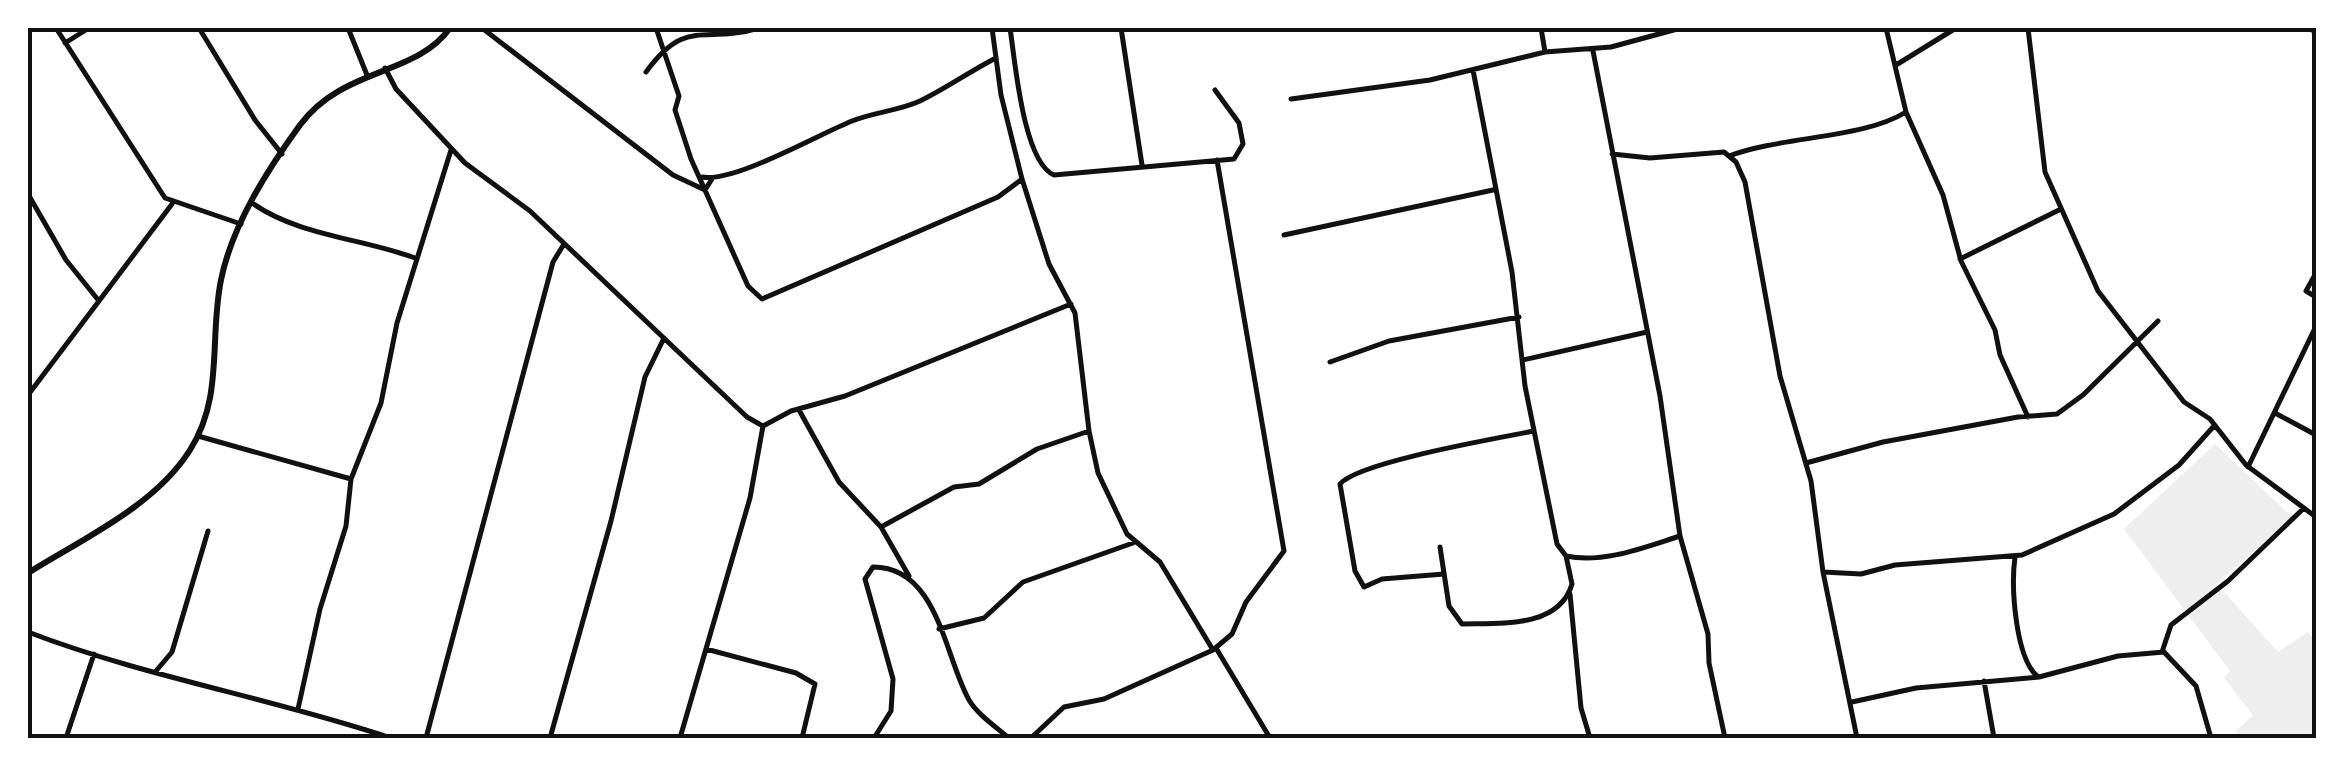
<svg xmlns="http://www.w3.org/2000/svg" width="2344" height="766" viewBox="0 0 2344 766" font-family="Spectral,serif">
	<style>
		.green { fill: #eee }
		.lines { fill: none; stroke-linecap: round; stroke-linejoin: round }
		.minor { stroke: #111; stroke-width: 5 }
		.tertiary { stroke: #111; stroke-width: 6 }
		.neatline { fill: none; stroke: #111; stroke-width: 4 }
	</style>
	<rect width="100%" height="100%" fill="#fff"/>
	<path class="green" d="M2215,444l77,73 -75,67 61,68 30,-20 8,10v96h-75l-5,-7 17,-16 -29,-37 6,-7 -106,-142z"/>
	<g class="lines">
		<path class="minor" d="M56,28l109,170 76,26
			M199,28l56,92 27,34
			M348,28l19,47
			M482,28l191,147 32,15 7,-11
			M656,28l23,68 -4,14 16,49 57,127 14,13 236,-102 24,-18
			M992,28l9,67 21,84 27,85 26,49 14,118 9,42 29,61 33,28 53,88
			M1010,28c5,32 13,134 44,147l180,-16 9,-15 -4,-21 -24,-33
			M1121,28l21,137
			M1541,28l4,24
			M1886,28l20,84 37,83 18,66 34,69 5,25 28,62
			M2028,28l17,144 53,119 86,111 26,17 36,46 70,52
			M2308,28l8,4
			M65,43l24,-15
			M1593,51l67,345 20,140 28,98 1,29 16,75
			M1896,65l60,-37
			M385,68l11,21 69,74 65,48 217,206 16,9 -13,72 -70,240
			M1473,70l39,202 13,114 32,158 9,12c37,8 79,-9 114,-20
			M646,72c41,-56 57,-27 113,-44
			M1291,99l139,-19 115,-28 66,-5 70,-19
			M1612,154l38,4 74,-6 12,10 9,20 35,194 31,105 12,91 34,166
			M1729,156c52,-20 134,-17 177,-44
			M702,177c32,6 115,-42 150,-56 22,-9 46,-10 68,-20 25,-12 49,-29 74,-42
			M28,194l38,66 33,41 73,-97
			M252,203c47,33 109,35 163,55
			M1284,235l209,-45
			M1960,259l99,-49
			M2316,273l-10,18 10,6
			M1523,360l124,-28
			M1330,362l59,-21 130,-24
			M28,395l71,-94
			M799,410l40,72 42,45
			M2275,413l41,22
			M763,426l28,-15 54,-15 226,-92
			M198,436l153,43
			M1806,463l77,-21 135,-25 39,-3 26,-19 75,-74
			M2248,467l68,-141
			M1440,547l9,59 13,18c36,-1 97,5 110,-40l-6,-28
			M2015,557c-4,29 0,101 23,120
			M1823,572l38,2 34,-9 127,-10 92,-41 65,-49 35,-39
			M1444,574l-62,5 -18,8 -9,-16 -15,-87c18,-22 159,-46 194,-53
			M909,576l-28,-49 73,-40 25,-3 58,-35 52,-18
			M1570,594l11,114 9,30
			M939,629l45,-11 39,-36 110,-39
			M28,632c117,45 244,66 363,106
			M1216,648l54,90
			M706,649l90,24 19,11 -13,54
			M2162,652l9,-27 57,-44 76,-73
			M156,671l16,-19 36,-121
			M1984,681l10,57
			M1852,702l64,-14 123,-11 79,-21 46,-4 32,34 15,52
			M298,709l22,-100 26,-83 5,-47 30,-76 16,-80 54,-173
			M66,738l28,-84
			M426,738l127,-476 11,-18
			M550,738l61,-217 34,-144 19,-39
			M874,738l17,-27 2,-32 -28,-100 8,-12c65,0 71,88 96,133 9,15 27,27 40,38
			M1031,738l33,-31 40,-8 109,-49 19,-16 14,-32 38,-51 -67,-391"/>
		<path class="tertiary" d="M28,573c54,-34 127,-67 162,-123 34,-53 19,-112 31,-170 11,-55 47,-111 79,-155 43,-58 116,-49 150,-97"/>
	</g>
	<rect width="2344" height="766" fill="none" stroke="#ffffff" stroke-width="60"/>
	<rect x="30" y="30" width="2284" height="706" class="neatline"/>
</svg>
